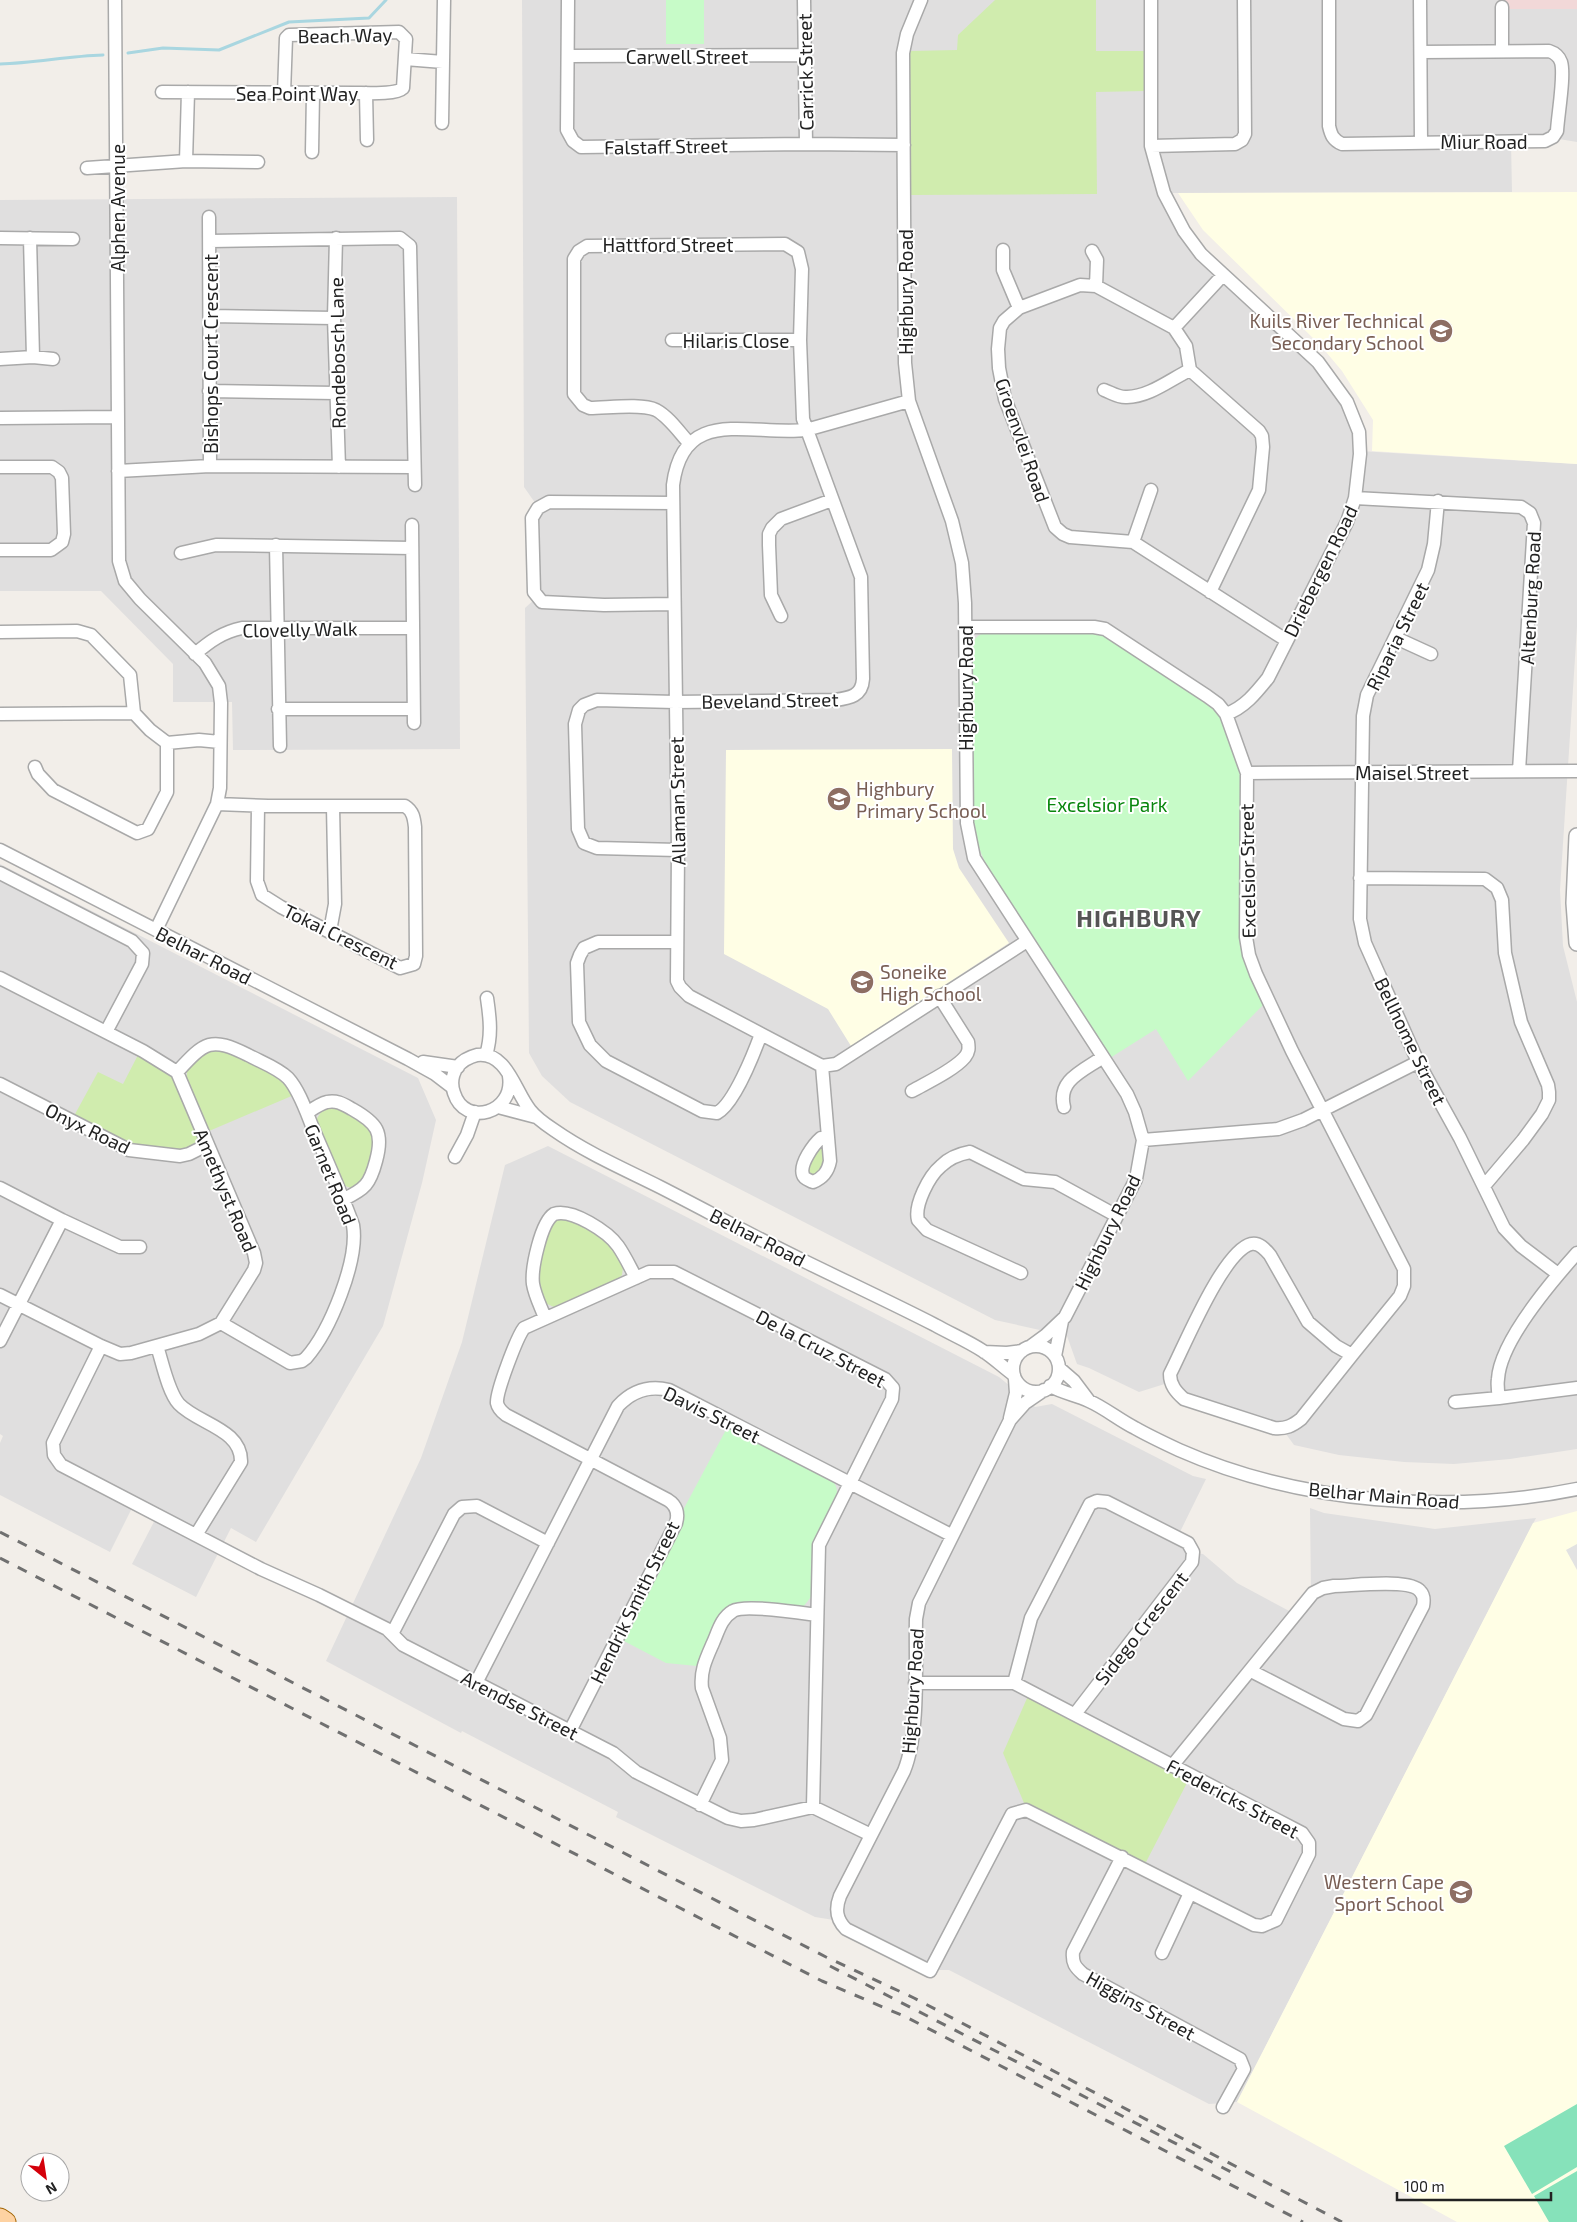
<svg xmlns="http://www.w3.org/2000/svg" width="1577" height="2222" viewBox="0 0 1577 2222" font-family="'Exo 2',sans-serif">
	<style>
		.residential { fill: #e0dfdf }
		.commercial { fill: #f2d8d8 }
		.education { fill: #fffee5 }
		.grass { fill: #d0ecae }
		.park { fill: #c7fbc8 }
		.pitch { fill: #86e2ba }
		.parking { fill: #e2e2e2 }
		.lines { fill: none; stroke-linecap: round; stroke-linejoin: round }
		.stream { stroke: #a9d6e0; stroke-width: 3 }
		.minor-casing { stroke: #a9a9a9; stroke-width: 15 }
		.tertiary-casing { stroke: #a9a9a9; stroke-width: 18 }
		.primary-casing { stroke: #a06300; stroke-width: 21 }
		.minor { stroke: #fff; stroke-width: 12 }
		.tertiary { stroke: #fff; stroke-width: 15 }
		.primary { stroke: #fed2a2; stroke-width: 19 }
		.rail { stroke: #707070; stroke-width: 3; stroke-dasharray: 10 10; stroke-linecap: butt }
		.labels { text-anchor: middle; dominant-baseline: central; stroke-width: 4; stroke-linejoin: round; paint-order: stroke }
		.street-label { font-size: 19px; fill: #222; stroke: #fff }
		.education-label { font-size: 19px; fill: #785e54; stroke: #fff; text-anchor: end }
		.park-label { font-size: 19px; fill: #09860e; stroke: #fff }
		.district-label { font-size: 24px; font-weight: bold; letter-spacing: 1px; fill: #555; stroke: #fff }
	</style>
	<rect width="100%" height="100%" fill="#f2eee9"/>
	<path class="residential" d="M522,0h980l1,9h74v133l-24,-4 -42,4 1,50 -346,1 18,37 164,171 12,50 217,13v163l-17,263 3,56 14,56v447l-67,10 -56,5 -50,-2 -65,-7 -45,-10 -11,-15 -83,-23 -29,-25 -32,10 -50,-24 -12,-4 -10,-28 -72,-16 -425,-218 -28,-26 -13,-23 -4,-445 11,-10 2,-91 -14,-20z
		M457,197l3,552 -227,1 -1,-48h-59v-38l-72,-73h-101v-391z
		M0,864l418,214 18,42 -14,63 -39,143 -127,216 -25,-14 -35,69 -64,-33 25,-48 -23,-12 -24,48 -110,-57v-52l3,-7 -3,-2z
		M548,1146l451,231 36,30 17,-3 141,72 13,3 -28,57 16,17 9,1 34,29 56,30 18,-22 -1,-83 14,5 111,16 101,-11 -299,584 -28,2 -260,-134h-19l-90,-49 -25,-4 -199,-100 2,-5 -156,-81 -1,2 -135,-72 95,-203 41,-116 43,-177z"/>
	<path class="commercial" d="M1502,0h75v9h-74z"/>
	<path class="education" d="M1577,192v272l-205,-13 1,-31 -31,-49 -21,-25 -118,-116 -25,-37z
		M952,749l1,100 6,19 50,75 -158,103 -23,-37 -104,-55 2,-204z
		M1577,1511v711h-120l-220,-120 296,-579z"/>
	<path class="grass" d="M995,0h101v51h49v40l-49,1 1,102 -187,1v-144l47,-1 1,-15z
		M219,1047l65,33 10,15 -85,36 -22,-52v-8l20,-22z
		M138,1055l35,21 26,63 -3,5 -9,7 -51,-4 -62,-31 24,-44 25,12z
		M335,1106l31,14 10,16 -10,45 -13,8 -10,-4 -27,-65 7,-11z
		M823,1143c2,14 4,25 -10,33l-5,-3c1,-10 7,-24 15,-30z
		M564,1216l35,18 11,9 13,24 -1,8 -4,4 -64,28 -9,-4c-12,-30 -3,-48 4,-78l2,-3z
		M1028,1696l161,83 -44,85 -113,-59 -8,-2 -21,-50z"/>
	<path class="park" d="M666,0h38v44h-38z
		M1093,631l9,2 108,71 10,12 21,54 2,181 21,53 -76,77 -32,-52 -46,29 -118,-183c-11,-19 -17,-36 -20,-57l-1,-172c4,-8 7,-12 16,-14z
		M728,1426l104,54c5,6 6,11 4,18l-23,45 -2,54 -8,10 -81,10 -25,49 -31,-3 -44,-23 60,-128z"/>
	<path class="pitch" d="M1577,2104v63l-45,27 -28,-48z
		M1577,2171v51h-28l-15,-26z"/>
	<path class="parking" d="M1577,1544v26l-11,-20z"/>
	<g class="lines">
		<path class="stream" d="M128,53l35,-5 56,2 70,-28 80,-4 17,-18
			M0,64c35,-1 68,-8 103,-9"/>
		<g class="minor-casing">
			<path id="minor" d="M115,0l4,561 6,20 15,18 65,64 14,23 2,17 -1,85 -3,16 -61,126
				M568,0l-1,130 6,11 8,6 225,-3 98,1
				M804,0l2,144
				M921,0l-14,34 -4,19 2,310 4,38 43,120 10,42 3,40 2,220 7,35 153,236 8,18 8,28 -7,39 -71,138 -19,18 -15,11
				M1151,0v146l13,47 20,38 17,23 117,108 29,40 12,30 1,22 -5,44 -8,24 -79,156c-12,15 -24,30 -42,36
				M1329,0v126c2,9 4,14 13,18l203,-3 8,-4 4,-6c1,-17 8,-56 4,-69 -2,-6 -6,-9 -12,-11l-128,1
				M1420,0l1,142
				M1502,7v44
				M568,56l237,-1
				M405,59l38,3
				M162,92c64,0 128,1 192,1 11,0 42,2 49,-5l3,-49 -7,-7 -110,3 -3,3 -2,55
				M366,93l1,47
				M442,123l2,-123
				M1151,146l84,-2 7,-4 3,-6 -1,-134
				M312,152l1,-59
				M186,161l2,-69
				M87,168l99,-7 72,1
				M209,217l1,249
				M0,238l73,1
				M30,238l3,119
				M336,238l-2,80 5,149
				M210,241l190,-3 10,8 5,239
				M1003,250v20l16,38
				M1092,251l5,9 -1,26
				M210,316l124,2
				M1174,328l49,-53
				M672,340h128
				M0,359l33,-2 20,2
				M1104,390c8,3 15,8 23,7 22,0 44,-18 63,-27
				M209,391l127,2
				M909,401l-103,29c-57,6 -123,-25 -133,55l5,365 -1,131 3,6 9,9 133,70 14,-2 191,-123
				M0,418l118,-1
				M0,467h52l7,5 3,6 2,56 -2,8 -11,8h-51
				M118,471l92,-5 204,1
				M1355,498l166,9 9,6 4,10 -15,248
				M1438,501l-4,43 -6,26 -61,125 -4,21 -3,203 5,24 53,119 42,76 44,90 17,18 37,28
				M673,503l-124,-1 -11,6 -6,10 2,74 8,10 62,3 70,-1
				M412,525l2,198
				M1133,542l18,-52
				M276,545l4,201
				M181,553l35,-8 196,3
				M1210,592l49,-102 4,-43 -1,-11 -3,-5 -69,-61 -4,-24 -12,-18 -78,-42 -16,-1 -61,23 -15,13 -4,7 -2,21 1,19 6,31 50,128 8,7 7,3 63,5 153,98
				M781,616l-10,-21 -2,-50v-11l3,-6 9,-9 51,-19
				M965,627h129l11,2 102,67 11,8 8,10 21,59 -1,164 3,18 7,19 36,77 112,218v17l-4,10 -48,59 -16,-9 -28,-24 -38,-67c-5,-6 -11,-13 -19,-11 -28,7 -67,103 -81,130 0,11 6,18 14,25l90,29c12,1 18,-2 27,-9l51,-64
				M0,632l77,-1 14,4 39,40 4,38 16,17 17,13 32,-3 21,2
				M1396,638l35,16
				M195,654c15,-13 28,-22 47,-26h170
				M278,709h135
				M0,714l134,-1
				M35,767l3,7 15,16 84,43 11,-4 19,-37v-49
				M1247,773l330,-2
				M217,804l51,2h137c8,5 9,12 10,21l1,129 -2,8 -14,4 -119,-61 -19,-12 -5,-14 1,-75
				M0,850l408,209 27,15 17,13
				M678,850l-81,-2 -13,-5 -6,-14 -3,-105 4,-14 5,-5 13,-5 78,2 160,-2c15,-2 27,-4 28,-21l-2,-102 -58,-158 -3,-79 2,-71 -4,-17 -13,-8 -198,2 -8,5 -5,8v135l9,11 7,3c17,0 52,-5 66,2 13,7 23,22 33,33
				M0,873l132,68 11,12 -1,11 -36,68
				M1360,878l125,1 12,9 5,12 3,53 16,69 27,63 1,7v8l-7,14 -19,26 -39,46
				M330,931l5,-27 -2,-97
				M677,942h-79l-14,6 -4,7 -3,8 2,59 11,23 16,16 96,50 15,2c17,-9 37,-60 44,-79
				M0,978l143,73 34,21 77,181 2,10 -2,7 -33,53 -22,11 -68,19 -11,1 -19,-8 -101,-51
				M486,1055c6,-19 4,-37 1,-57
				M423,1062l35,5
				M822,1066l8,95c-2,11 -7,17 -17,21 -4,-2 -9,-3 -10,-7 -4,-11 11,-31 18,-37h6
				M177,1072c28,-30 33,-36 71,-17 13,7 30,13 40,23 11,12 18,33 24,48 14,33 29,66 41,99 6,35 -23,106 -47,133l-4,3 -12,2 -69,-40
				M509,1076c6,37 -44,52 -55,17 -3,-8 -2,-18 3,-26 5,-6 12,-10 20,-12 30,-4 38,37 53,55 6,8 15,14 24,20 33,23 70,39 106,57 49,25 96,51 146,75 43,21 86,41 129,63 16,9 33,16 48,26 11,7 20,16 31,24
				M0,1084l129,66 51,6 9,-2 18,-9
				M912,1091c16,-9 42,-21 53,-34 4,-5 4,-9 3,-15l-29,-46
				M498,1107l38,10
				M1064,1107c-7,-27 19,-36 39,-50
				M307,1113c6,-4 12,-9 20,-11 10,-2 16,2 25,7 25,14 32,23 24,52 -6,23 -11,28 -32,38
				M1143,1140l135,-11 25,-9 115,-58
				M455,1157l12,-22 8,-23
				M0,1188l62,32 58,27h20
				M1021,1273l-94,-43 -9,-10c-4,-15 11,-44 23,-54 8,-8 18,-12 29,-14l54,27 31,3 62,34
				M545,1318c-4,-11 -10,-22 -12,-34 -2,-15 8,-62 21,-70 18,-6 54,18 64,32 7,10 12,21 18,32
				M0,1341l62,-121
				M101,1346l-48,97 1,12 7,10 200,104 58,26 68,34 5,5
				M157,1346c5,15 11,46 22,58 19,20 63,25 62,58l-45,73
				M1013 1369a23 23 0 1 1 46 0a23 23 0 1 1-46 0Z
				M984,1352l23,1 15,-2
				M1055,1356l7,-35
				M1059,1368l15,13 15,20
				M1050,1386c13,7 26,9 39,15 16,7 30,19 46,27 14,8 29,15 44,22 120,53 270,65 398,39
				M1499,1398l78,-10
				M1455,1402l44,-4c-1,-6 -2,-13 -1,-19 2,-38 54,-98 79,-126
				M1010,1418l6,-25 -1,-14
				M548,1543l-71,-37 -15,1 -8,7 -62,120 11,11 210,108 23,19 92,46 13,3 13,-1 59,-13 58,28
				M476,1683l142,-277c14,-15 30,-21 51,-16l282,145
				M915,1683h99l288,150 7,10v11l-33,66 -14,6 -8,-1 -228,-115 -14,4 -82,157 -84,-42c-10,-10 -11,-20 -6,-33l64,-125c16,-39 11,-109 12,-152l3,-16 91,-183 15,-17 19,-13
				M1014,1683l17,-65 59,-114 7,-3 10,1 81,41 5,9 -1,10 -117,152
				M570,1731l106,-208c3,-10 0,-18 -8,-23l-162,-85c-4,-3 -8,-7 -9,-12 -1,-11 20,-66 27,-75l125,-56h25l211,107 8,9 -1,11 -73,146 -6,262
				M1172,1766l141,-173 10,-5 11,-2c17,0 76,-8 86,5 4,4 4,10 3,15l-57,109 -8,6 -14,-2 -93,-48
				M700,1805l22,-45 -2,-22 -18,-50c-2,-17 4,-29 11,-45 5,-11 8,-25 20,-32 11,-7 69,2 84,4
				M1122,1857l-49,95c-1,11 2,15 10,22l157,85 4,10 -21,38
				M1162,1953l28,-60"/>
		</g>
		<g class="tertiary-casing">
			<path id="tertiary" d="M1577,836l-3,67 3,40"/>
		</g>
		<g class="primary-casing">
			<path id="primary" d="M0,2218l6,4"/>
		</g>
		<use href="#minor" class="minor"/>
		<use href="#tertiary" class="tertiary"/>
		<use href="#primary" class="primary"/>
		<path class="rail" d="M0,1532l826,425 88,41 428,224
			M0,1558l822,423 84,36 397,205
			M830,1966l409,210"/>
	</g>
	<defs>
		<g id="school-disc" transform="scale(1.25)"><circle r="9.5" fill="#8d6e63" stroke="#fff"/><path d="M0-5L7-2L0 1L-7-2ZM-4 1L0 2.5L4 1V4Q0 6-4 4Z" fill="#fff"/></g>
	</defs>
	<g fill-rule="evenodd">
		<use href="#school-disc" x="1441" y="331"/>
		<use href="#school-disc" x="839" y="799"/>
		<use href="#school-disc" x="862" y="982"/>
		<use href="#school-disc" x="1461" y="1892"/>
	</g>
	<g class="labels">
		<g class="street-label">
			<text transform="translate(345 35) rotate(-1)">Beach Way</text>
			<text x="687" y="56">Carwell Street</text>
			<text transform="translate(805 72) rotate(-91)">Carrick Street</text>
			<text x="297" y="93">Sea Point Way</text>
			<text x="1484" y="141">Miur Road</text>
			<text transform="translate(666 146) rotate(-1)">Falstaff Street</text>
			<text transform="translate(117 208) rotate(-90)">Alphen Avenue</text>
			<text x="668" y="244">Hattford Street</text>
			<text transform="translate(905 292) rotate(-90)">Highbury Road</text>
			<text x="736" y="340">Hilaris Close</text>
			<text transform="translate(337 353) rotate(-91)">Rondebosch Lane</text>
			<text transform="translate(210 354) rotate(-90)">Bishops Court Crescent</text>
			<text transform="translate(1023 440) rotate(71)">Groenvlei Road</text>
			<text transform="translate(1320 571) rotate(-64)">Driebergen Road</text>
			<text transform="translate(1530 598) rotate(-87)">Altenburg Road</text>
			<text transform="translate(300 629) rotate(-1)">Clovelly Walk</text>
			<text transform="translate(1397 636) rotate(-64)">Riparia Street</text>
			<text transform="translate(965 688) rotate(-90)">Highbury Road</text>
			<text transform="translate(770 700) rotate(-1)">Beveland Street</text>
			<text x="1412" y="772">Maisel Street</text>
			<text transform="translate(677 801) rotate(-91)">Allaman Street</text>
			<text transform="translate(1247 871) rotate(-91)">Excelsior Street</text>
			<text transform="translate(341 936) rotate(26)">Tokai Crescent</text>
			<text transform="translate(204 955) rotate(27)">Belhar Road</text>
			<text transform="translate(1411 1041) rotate(64)">Bellhome Street</text>
			<text transform="translate(88 1128) rotate(26)">Onyx Road</text>
			<text transform="translate(331 1174) rotate(68)">Garnet Road</text>
			<text transform="translate(226 1190) rotate(67)">Amethyst Road</text>
			<text transform="translate(1107 1232) rotate(-64)">Highbury Road</text>
			<text transform="translate(758 1237) rotate(27)">Belhar Road</text>
			<text transform="translate(821 1348) rotate(28)">De la Cruz Street</text>
			<text transform="translate(712 1414) rotate(26)">Davis Street</text>
			<text transform="translate(1384 1495) rotate(5)">Belhar Main Road</text>
			<text transform="translate(634 1602) rotate(-64)">Hendrik Smith Street</text>
			<text transform="translate(1141 1628) rotate(-52)">Sidego Crescent</text>
			<text transform="translate(912 1691) rotate(-86)">Highbury Road</text>
			<text transform="translate(520 1705) rotate(27)">Arendse Street</text>
			<text transform="translate(1233 1798) rotate(28)">Fredericks Street</text>
			<text transform="translate(1141 2005) rotate(29)">Higgins Street</text>
		</g>
		<g class="education-label">
			<text x="1424" y="320">Kuils River Technical<tspan x="1424" dy="22">Secondary School</tspan></text>
			<text x="856" y="788" text-anchor="start">Highbury<tspan x="856" dy="22">Primary School</tspan></text>
			<text x="880" y="971" text-anchor="start">Soneike<tspan x="880" dy="22">High School</tspan></text>
			<text x="1444" y="1881">Western Cape<tspan x="1444" dy="22">Sport School</tspan></text>
		</g>
		<g class="park-label">
			<text x="1107" y="804">Excelsior Park</text>
		</g>
		<g class="district-label">
			<text x="1139" y="917">HIGHBURY</text>
		</g>
	</g>
	<g transform="translate(45 2177) rotate(150)"><circle r="24" fill="#ffffff" stroke="#a7a7a7"/>
	<path d="M0-4L9 19L0 12L-9 19Z" fill="#d4000a"/>
	<text y="-8" font-size="14" font-weight="bold" text-anchor="middle" fill="#222222">N</text>
	</g>
	<path d="M1397 2192v8h154v-8" fill="none" stroke="#222222" stroke-width="2.5"/>
	<text x="1404" y="2192" font-size="15" fill="#222222" stroke="#ffffff" stroke-width="4" paint-order="stroke">100 m</text>
</svg>
